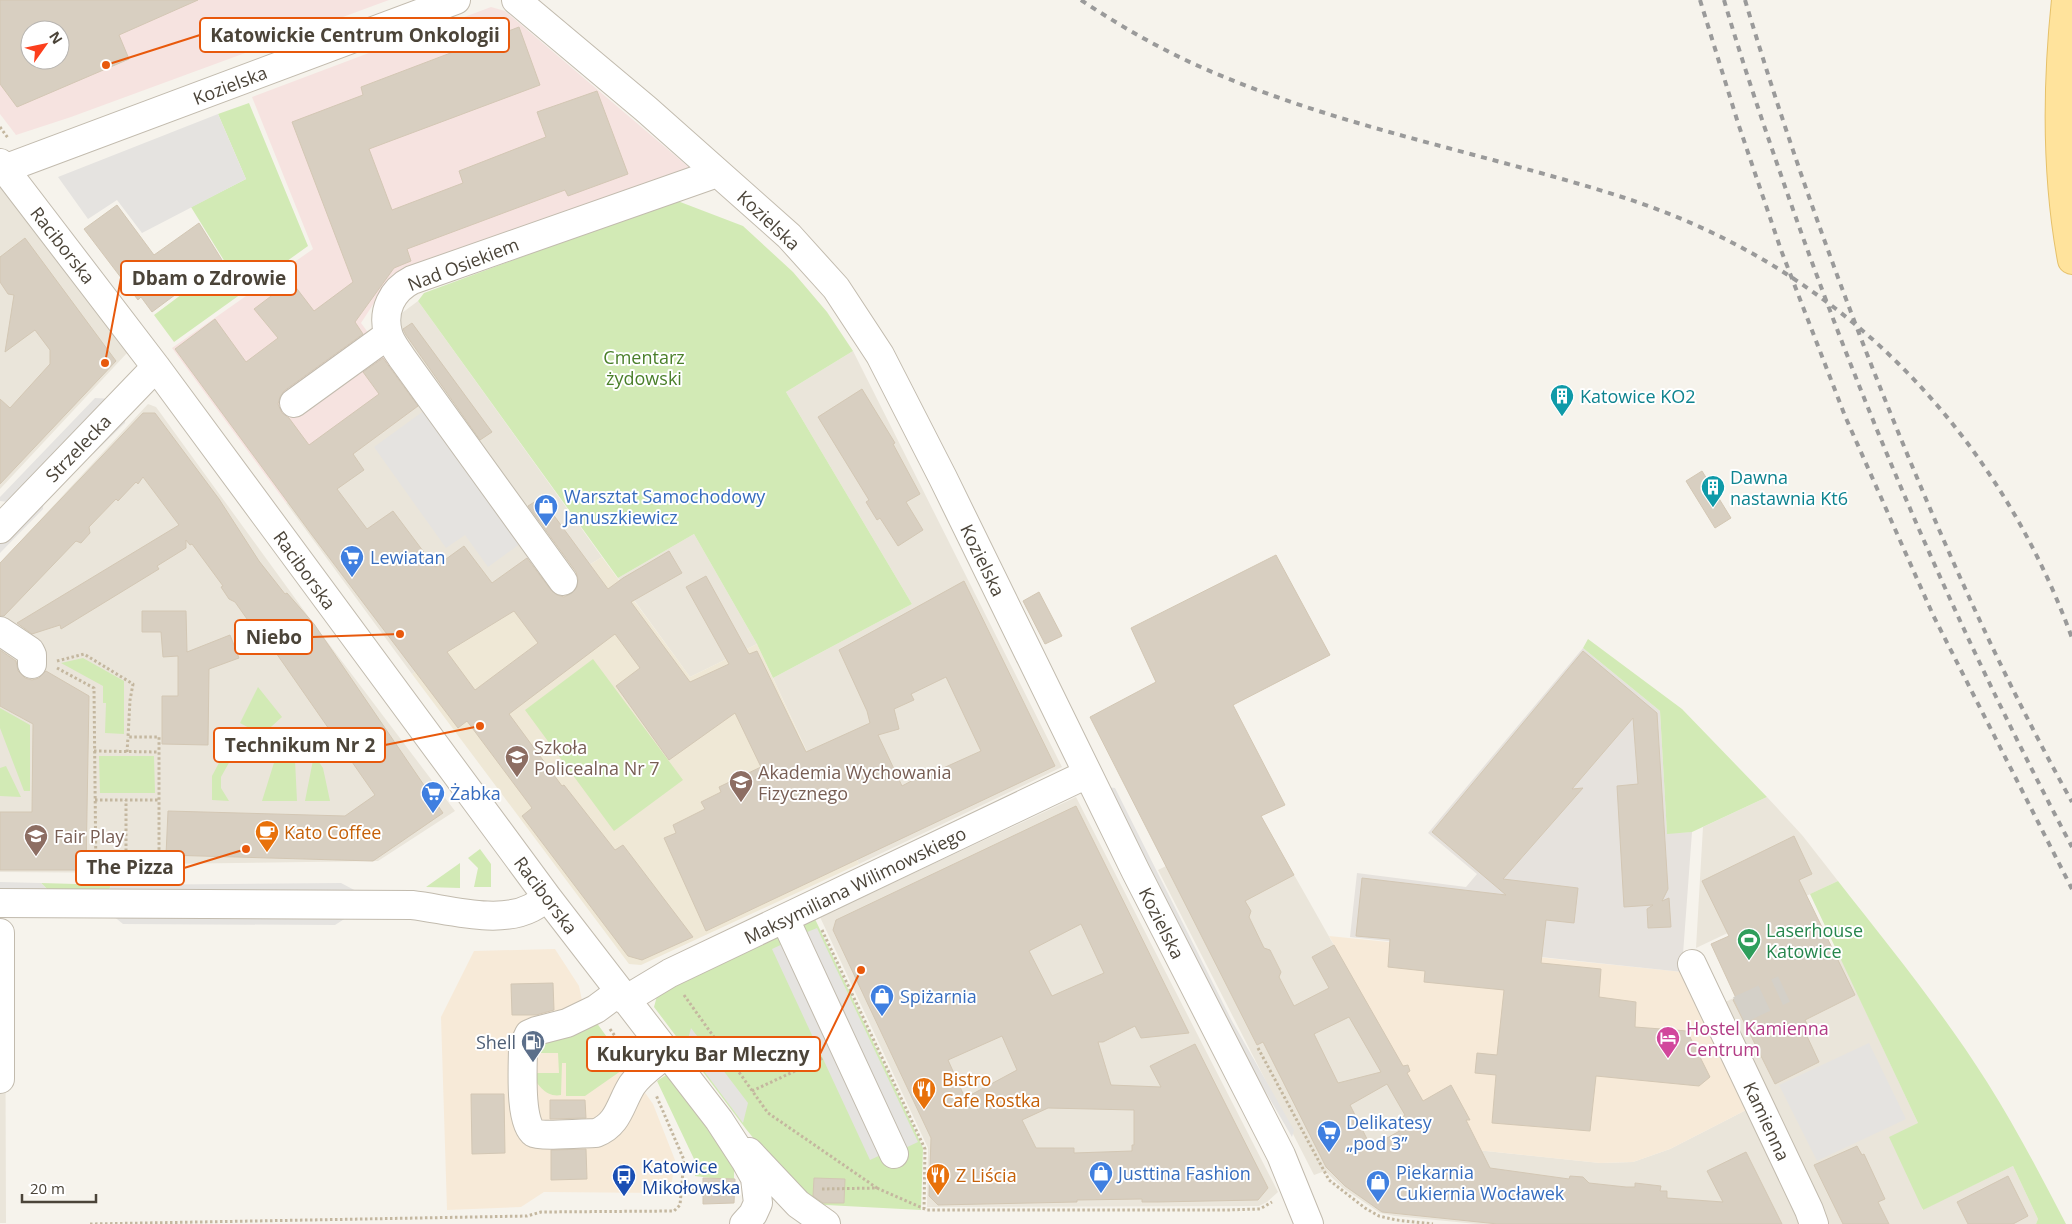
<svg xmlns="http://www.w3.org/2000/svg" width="2072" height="1224" viewBox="0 0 2072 1224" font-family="'Open Sans',sans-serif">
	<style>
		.residential { fill: #eae5da }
		.commercial { fill: #f7ead8 }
		.industrial { fill: #e6e2dd }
		.education { fill: #efe8d6 }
		.medical { fill: #f6e3e0; fill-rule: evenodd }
		.green { fill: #d2eab5 }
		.parking { fill: #e5e3e0 }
		.building { fill: #d8cfc1; stroke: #d3c7b4; fill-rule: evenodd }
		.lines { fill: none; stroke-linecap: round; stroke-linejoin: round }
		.minor-tunnel { stroke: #d4d0c8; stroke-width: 28; stroke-dasharray: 28 14; stroke-linecap: butt }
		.minor-casing { stroke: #c2bbae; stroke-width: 30 }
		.major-casing { stroke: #e6c16a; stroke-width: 30 }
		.path { stroke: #c4b79f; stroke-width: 3; stroke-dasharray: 2.5 2.5; stroke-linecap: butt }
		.minor { stroke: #fff; stroke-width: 28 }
		.major { stroke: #ffe39c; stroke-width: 28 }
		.rail { stroke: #9a9a9a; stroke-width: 4; stroke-dasharray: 6 6; stroke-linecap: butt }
		.labels { text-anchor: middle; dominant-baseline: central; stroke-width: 4; stroke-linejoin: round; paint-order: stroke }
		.street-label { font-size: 18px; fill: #4b4439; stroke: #fff }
		.park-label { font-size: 18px; fill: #4a7f2a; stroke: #fff }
		.culture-label { font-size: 18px; fill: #0d838f; stroke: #fff; text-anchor: start }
		.shop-label { font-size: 18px; fill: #366cbe; stroke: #fff; text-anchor: start }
		.education-label { font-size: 18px; fill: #785e54; stroke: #fff; text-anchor: start }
		.food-label { font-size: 18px; fill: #c56008; stroke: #fff; text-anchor: start }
		.leisure-label { font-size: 18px; fill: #27864d; stroke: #fff; text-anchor: start }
		.hotel-label { font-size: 18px; fill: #b23c85; stroke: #fff; text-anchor: start }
		.service-label { font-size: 18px; fill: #4e5e75; stroke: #fff; text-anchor: end }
		.transit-label { font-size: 18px; fill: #164399; stroke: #fff; text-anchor: start }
		.leader { fill: none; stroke: #e8590c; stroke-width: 2 }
		.callout-dot { fill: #e8590c; stroke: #fff; stroke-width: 2 }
		.callout { fill: #fff; stroke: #e8590c; stroke-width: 2 }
		.callout-label { font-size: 19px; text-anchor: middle; font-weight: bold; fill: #4b4439 }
	</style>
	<rect width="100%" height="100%" fill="#f6f3ec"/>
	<path class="residential" d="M0,181l127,172 -127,136z
		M418,301l184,256 -190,117 -126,-171 134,-99 -49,-68z
		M853,351l209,416 -203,97 -86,-186 139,-74 -126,-212z
		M148,404l8,3 157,216 142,188 -77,50 -219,3 -14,9 -145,-1v-309z
		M694,534l63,110 -67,33 -72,-99z
		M1076,797l202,395 -11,10 -8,4 -332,1 1,-59 -108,-231z
		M1767,797l35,38 36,46 -142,67 7,-121z
		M1262,818l186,329 152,16 33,-1 37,-13 80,-41 54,116h-327l-82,-8 -15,-3 -37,-25 -18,-17 -11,4 -156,-305z
		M0,926h5l1,297h-6z
		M1837,950l81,173 4,87 91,-44 25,53 -2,5h-207l-106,-221z"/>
	<path class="commercial" d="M1329,936l354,36 67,136 -80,41 -37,13 -33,1 -152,-16z
		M555,949l24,37 4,19 70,99 22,56 -4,28 -4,5 -123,-1 -23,15 -74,3 -6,-193 33,-66z"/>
	<path class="industrial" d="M1583,648l77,63 7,122 25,-1 -9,122v18l-333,-35 7,-64 109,14 11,-13 -49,-41z"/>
	<path class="education" d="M602,557l88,120 67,-33 102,220 -218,101 -12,-1 -217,-290z"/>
	<path class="medical" d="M0,0h389l-318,117 -55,18 -16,-21zM30,30h30v30h-30z
		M491,7l14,4 187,159 -299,104 -32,49 60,81 -135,99 -114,-155 141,-99 -61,-152z"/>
	<path class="green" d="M249,103l59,143 -134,96 -20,-27 71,-53 -34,-55 55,-28 -28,-65z
		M675,200l68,26 50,46 34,40 26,39 -67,41 126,212 -139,74 -16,-34 -63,-110 -76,44 -200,-277 6,-8z
		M1588,639l94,70 85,88 -75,35 -25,2 -7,-123 -77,-63z
		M83,658l41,23v53l-19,-1 1,-30h-3v-17l-42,-23z
		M593,659l90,121 -69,51 -89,-121z
		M258,687l24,30 -20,18 -22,-12z
		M0,708l30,17v66h-6l-24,-63z
		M237,729l8,5 -24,43v11l8,13 -17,-1v-24z
		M278,750l17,10 2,41h-35z
		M314,755l9,13 7,33h-25z
		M99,756h55l1,37h-55z
		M6,766l15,31 -21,-1v-28z
		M480,849l11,15v23h-17l4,-19 -10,-10z
		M460,863v25l-34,-1z
		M1838,881c51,65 104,130 149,201 29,46 54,94 79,142h-30l2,-5 -25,-53 -90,44 -34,-73 29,-14 -108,-229z
		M41,883l70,2 -4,10 -55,-1z
		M815,919l108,229 -2,62 -114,-6 -61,-75 -92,-122 3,-11 15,-9z
		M596,1022l32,44 -43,30h-19v-33h-4l-1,32c-14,3 -24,-10 -30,-22h28l-1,-20h-29l1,-10z
		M669,1073l65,95v13l-39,-5 -1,-17 -37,-78z"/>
	<path class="parking" d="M218,114l28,65 -104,54 -25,-33 -29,19 -30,-42z
		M95,398l19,1 -98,104 -16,-2v-4z
		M126,409l-1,14 -32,31 -11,1z
		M425,410l96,133 -33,24 -23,-32 -19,13 -72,-101z
		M44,495l-1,14 -43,44v-11z
		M1107,787l8,1 117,233 62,109 -2,7 -66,-113z
		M0,882l41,1 11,11 -52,-1z
		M341,883l19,10 -253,2 4,-10z
		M112,915l237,1 -14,9 -212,-1z
		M817,928l101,214 -17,8 -101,-215z
		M789,941l98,211 -17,8 -98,-211z
		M691,1028l57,75 -5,20 -57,-76z
		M1869,1043l37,76 -89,42 -38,-76z"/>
	<path class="building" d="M0,0h198l-79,35 10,24 -112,48 -17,-23zM30,30h30v30h-30z
		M519,27l21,58 -171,64 23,61 71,-27 -4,-12 87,-34 -9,-25 60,-21 31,83 -60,22 -3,-6 -158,59 4,12 -17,7 -39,54 8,12 -79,57 -4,6 -2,7 4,9 7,5 20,27 70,-51 -16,-22 20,-14 35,48 -65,48 11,16 -27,19 30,40 26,-18 42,56 29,-21 28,37 35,-25 24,32 6,5 7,2 8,-4 5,-6 1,-8 -2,-7 -48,-66 13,-8 67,91 15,-11 46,-27 13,22 -51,29 59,80 39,-18 -43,-77 20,-11 43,78 8,-3 49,101 64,-29 -3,-12 -28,-61 125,-69 91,185 -349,165 -42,-93 12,-5 -3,-8 32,-16 -4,-7 20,-10 -2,-5 42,-20 -26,-54 -66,47 -53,-74 24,-18 -25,-34 -106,80 53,72 2,-1 51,65 8,-5 70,92 -51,23 -14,-4 -106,-140 10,-8 -65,-87 -9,7 -146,-193 -137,-186 40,-30 31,43 32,-24 -24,-29 37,-28 23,30 39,-29 -61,-160 71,-27 -2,-8zM514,611l24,32 -63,47 -28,-38zM946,677l35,74 -51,23 -2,-2 -26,14 -24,-51 21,-6 -5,-20 20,-9 -3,-6z
		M117,205l37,50 45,-32 23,37 -70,52 -11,-15 -3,3 -54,-71z
		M25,238l91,123 -116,123v-85l10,9 40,-44v-14l-15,-20 -30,22 9,-57 -6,-1 -8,-12v-25z
		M412,323l80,109 -12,8 -74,-105 -3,-6z
		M862,389l33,54 -2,1 27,50 -14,8 17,28 -25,16 -18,-28 -3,2 -11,-18 3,-2 -51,-83z
		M143,413h12l64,86 40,62 26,33 2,-1 27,31 129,189 -70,48 -207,-6 2,-44 177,5 30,-21 -101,-145 -27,-22 5,-2 -17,-24 -6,-3 -8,-12 2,-1 -31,-42 -2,1 -4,-5v8l-29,18 2,3 -98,60 -1,-4 -28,9 -15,-11 162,-98 -36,-48 -5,7 -2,-2 -18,19 -2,-2 -27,28 1,6 -9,10 -5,-2 -72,75h-4v-53z
		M1702,471l29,47 -16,10 -29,-47z
		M1276,555l54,100 -97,50 52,100 -24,11 33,59 -49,26 6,10 -2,6 15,31 6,2 11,22 -2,5 15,29 35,-18 -17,-31 22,-12 69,121 5,-1 2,6 -3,2 16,28 28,-16 19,35h-4l24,48 79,11 1,-3 13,1 6,6 37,4h9v-4l26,3 -1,5h7v7l56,4 -16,-31 39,-19 36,72h-284l-116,-12 -37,-26 -19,-19 -63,-125 -6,3 -167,-328 66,-35 -25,-54zM1349,1017l32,55 -43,11 -24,-49zM1387,1084l18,31 -5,4 5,9 -34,19 -21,-42z
		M1039,592l23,44 -17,8 -22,-43z
		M142,611h44l1,41 43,-17 9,23 -30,11 -1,76 -46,-1v-48h16v-40l-15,1 -2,-25h-19z
		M0,650l16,11 2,10 7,7 7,2 7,-2 7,-7 43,25 -3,174h-86v-58h32l1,-88 -33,-18z
		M1583,651l74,62 11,176 -6,12 7,-3 2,29 -23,1 -1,-19 6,-4 -29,2 -7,-121 21,-2 -5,-66 -61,71 11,-1 -80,91 75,9 -4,35 -28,-3 -5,43 60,6 -2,28 37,5 -1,25 52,4 23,46 -11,9 -103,-10 -6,55 -98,-8 4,-48 -21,-2 2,-20 20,2 7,-65 -80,-8 1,-11 -37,-4 2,-28 -34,-3 6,-58 144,17 -74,-63z
		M1076,806l113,227 -48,5 -6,-12 -32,16h-5l13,43 50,2 -11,-21 45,-22 73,144 -10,12 -101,2h-15v-3l-65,1v2l-139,3 -9,-9 2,-58 -98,-208 3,-10zM1081,924l23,49 -52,23 -23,-45zM1002,1036l15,34 -52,28 -17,-38zM1048,1108l86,2v35h-2v6l-58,2v-5h-38l-14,-28z
		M1794,836l18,38 -13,6 56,115 -50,25 6,12 -5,2 13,28 -44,22 -42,-84 3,-2 -25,-54 18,-8 -27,-55z
		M553,983l1,27 -18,5h-24l-1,-31z
		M471,1094h33l1,59 -33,1z
		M550,1100h35l1,18 -36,1z
		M1857,1146l5,9 2,-1 21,45 -7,3 11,22h-46l-29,-59z
		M586,1149l1,30 -36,1v-30z
		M2008,1176l20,40 -15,8h-45l-11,-22z
		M703,1178l32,1 -1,24 -31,1z
		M814,1178l31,1 -1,24h-21l-10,-7z"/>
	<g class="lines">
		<path class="minor-tunnel" d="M1739,1010l45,-21"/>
		<g class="minor-casing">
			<path id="minor" d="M516,0l130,109 143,127 47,52 44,67 63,123 193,394 145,283 28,69
				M0,163l156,204 391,530 172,223 26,40 10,18 3,25 -5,11 -9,10
				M4,169l452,-169
				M294,403l94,-68
				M0,529l156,-162
				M563,581l-161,-223c-5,-8 -12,-16 -14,-25 -6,-22 4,-43 24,-53l305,-107
				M0,631l30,20 2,4v9
				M0,903l412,2c35,4 86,20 119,3 6,-3 11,-7 16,-11
				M785,919l109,235
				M1692,964l117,246 5,14
				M619,992l-23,17 -29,14 -31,8 -7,3 -6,13c0,17 -4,76 11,86 6,4 52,0 62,0 23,-9 24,-29 36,-48 9,-13 24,-22 35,-32
				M625,1000l45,-27 417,-199
				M0,1079v-146
				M749,1152l49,52 28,20"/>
		</g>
		<g class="major-casing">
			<path id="major" d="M2066,0c-9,86 -10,174 6,260"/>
		</g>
		<path class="path" d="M0,127l8,11
			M57,661l27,-7 49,30 -3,16 -2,37h31v130
			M57,668l37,20 2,189
			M94,751l65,1
			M127,752l1,-15
			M95,800h64
			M126,876v-76
			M822,930l103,219 -1,60
			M684,995l84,118 109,75
			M610,1029l17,24
			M1258,1048l71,132 36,28 14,8 17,4 37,4
			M752,1091l71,-33
			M822,1189l55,-1 50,22h299l34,-1 12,-7
			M682,1190l48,1
			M90,1224l437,-8 14,-4 133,-1 6,-6 4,-45 -28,-65"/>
		<use href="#minor" class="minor"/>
		<use href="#major" class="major"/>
		<path class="rail" d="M1081,0c36,24 74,46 113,64 137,62 288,88 431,134 214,69 371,231 447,440
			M1700,0l38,123 43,127 64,166 88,199 139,274
			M1724,0c20,68 43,135 66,201 78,222 172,438 282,646
			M1745,0c49,163 107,323 173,480 46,110 96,218 154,322"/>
	</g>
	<defs>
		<g id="building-pin" transform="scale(1.25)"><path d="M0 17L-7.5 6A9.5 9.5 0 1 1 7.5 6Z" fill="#0f9aa8" stroke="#fff"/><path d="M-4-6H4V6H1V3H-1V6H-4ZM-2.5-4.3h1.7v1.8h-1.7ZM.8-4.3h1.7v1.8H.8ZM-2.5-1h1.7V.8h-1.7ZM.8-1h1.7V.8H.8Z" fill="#fff"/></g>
		<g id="shop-pin" transform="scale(1.25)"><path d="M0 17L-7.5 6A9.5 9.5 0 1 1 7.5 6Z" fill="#3f7fe0" stroke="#fff"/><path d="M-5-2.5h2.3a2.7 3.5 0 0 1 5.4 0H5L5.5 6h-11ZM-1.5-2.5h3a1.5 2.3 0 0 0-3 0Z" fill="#fff"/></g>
		<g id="supermarket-pin" transform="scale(1.25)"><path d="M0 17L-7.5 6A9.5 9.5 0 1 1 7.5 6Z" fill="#3f7fe0" stroke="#fff"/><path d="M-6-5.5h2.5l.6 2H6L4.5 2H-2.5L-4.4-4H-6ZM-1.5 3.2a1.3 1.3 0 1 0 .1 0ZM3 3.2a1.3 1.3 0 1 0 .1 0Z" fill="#fff"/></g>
		<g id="school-pin" transform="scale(1.25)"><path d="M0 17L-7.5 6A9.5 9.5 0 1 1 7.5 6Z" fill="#8d6e63" stroke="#fff"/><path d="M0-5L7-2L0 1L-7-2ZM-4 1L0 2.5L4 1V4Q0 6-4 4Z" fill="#fff"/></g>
		<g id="university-pin" transform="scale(1.25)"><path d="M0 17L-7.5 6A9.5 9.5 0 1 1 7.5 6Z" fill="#8d6e63" stroke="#fff"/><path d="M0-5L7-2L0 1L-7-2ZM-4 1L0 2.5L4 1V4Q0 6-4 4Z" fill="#fff"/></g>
		<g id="cafe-pin" transform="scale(1.25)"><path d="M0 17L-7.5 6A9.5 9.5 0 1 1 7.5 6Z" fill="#e8710a" stroke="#fff"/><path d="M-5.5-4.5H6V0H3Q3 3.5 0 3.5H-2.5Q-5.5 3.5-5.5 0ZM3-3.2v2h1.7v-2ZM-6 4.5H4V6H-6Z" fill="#fff"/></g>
		<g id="stadium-pin" transform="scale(1.25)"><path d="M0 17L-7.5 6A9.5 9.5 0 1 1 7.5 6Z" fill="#2e9e5b" stroke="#fff"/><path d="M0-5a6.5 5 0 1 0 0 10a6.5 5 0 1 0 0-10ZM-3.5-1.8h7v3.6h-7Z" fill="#fff"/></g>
		<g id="hotel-pin" transform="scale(1.25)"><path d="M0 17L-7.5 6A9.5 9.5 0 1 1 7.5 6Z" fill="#d1479c" stroke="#fff"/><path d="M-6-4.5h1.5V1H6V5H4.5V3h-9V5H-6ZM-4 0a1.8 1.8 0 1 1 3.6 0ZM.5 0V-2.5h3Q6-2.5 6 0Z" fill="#fff"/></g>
		<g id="fuel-pin" transform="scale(1.25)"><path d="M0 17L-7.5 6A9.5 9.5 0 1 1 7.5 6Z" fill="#5c6f8a" stroke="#fff"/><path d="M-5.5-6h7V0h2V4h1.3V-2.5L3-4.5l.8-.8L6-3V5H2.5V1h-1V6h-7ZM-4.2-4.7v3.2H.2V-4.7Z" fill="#fff"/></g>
		<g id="restaurant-pin" transform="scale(1.25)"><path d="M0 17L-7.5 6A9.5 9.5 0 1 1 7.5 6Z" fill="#e8710a" stroke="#fff"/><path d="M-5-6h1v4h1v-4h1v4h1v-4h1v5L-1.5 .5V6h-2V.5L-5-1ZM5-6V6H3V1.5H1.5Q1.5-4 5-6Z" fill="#fff"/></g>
		<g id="bus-pin" transform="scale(1.25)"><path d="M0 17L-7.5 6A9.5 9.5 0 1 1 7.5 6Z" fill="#1a4fb4" stroke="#fff"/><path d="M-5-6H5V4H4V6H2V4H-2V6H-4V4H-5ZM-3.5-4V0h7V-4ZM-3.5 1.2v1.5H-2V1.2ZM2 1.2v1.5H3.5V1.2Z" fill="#fff"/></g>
	</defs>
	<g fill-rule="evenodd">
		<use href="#building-pin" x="1562" y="396"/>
		<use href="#building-pin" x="1713" y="487"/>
		<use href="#shop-pin" x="546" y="506"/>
		<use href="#supermarket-pin" x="352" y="557"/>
		<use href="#school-pin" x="517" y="757"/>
		<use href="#university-pin" x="741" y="782"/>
		<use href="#supermarket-pin" x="433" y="793"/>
		<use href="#cafe-pin" x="267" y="832"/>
		<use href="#school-pin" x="36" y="836"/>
		<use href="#stadium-pin" x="1749" y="940"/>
		<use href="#shop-pin" x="882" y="996"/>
		<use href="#hotel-pin" x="1668" y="1038"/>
		<use href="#fuel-pin" x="533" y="1042"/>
		<use href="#restaurant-pin" x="924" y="1089"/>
		<use href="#supermarket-pin" x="1329" y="1132"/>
		<use href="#shop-pin" x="1101" y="1173"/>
		<use href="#restaurant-pin" x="938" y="1175"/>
		<use href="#bus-pin" x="624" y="1176"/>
		<use href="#shop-pin" x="1378" y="1182"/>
	</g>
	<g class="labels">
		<g class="street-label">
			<text transform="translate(230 85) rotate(-21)">Kozielska</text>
			<text transform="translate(769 220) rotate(43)">Kozielska</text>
			<text transform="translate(63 245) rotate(52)">Raciborska</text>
			<text transform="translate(463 264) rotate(-21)">Nad Osiekiem</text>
			<text transform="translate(78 448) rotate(-46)">Strzelecka</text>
			<text transform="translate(983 560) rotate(64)">Kozielska</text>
			<text transform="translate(305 570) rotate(54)">Raciborska</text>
			<text transform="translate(855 885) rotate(-26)">Maksymiliana Wilimowskiego</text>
			<text transform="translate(546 895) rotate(53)">Raciborska</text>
			<text transform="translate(1162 923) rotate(63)">Kozielska</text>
			<text transform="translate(1767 1121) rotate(65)">Kamienna</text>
		</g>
		<g class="park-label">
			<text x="644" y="357">Cmentarz<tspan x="644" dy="21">żydowski</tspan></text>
		</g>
		<g class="culture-label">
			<text x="1580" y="396">Katowice KO2</text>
			<text x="1730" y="477">Dawna<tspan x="1730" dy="21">nastawnia Kt6</tspan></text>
		</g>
		<g class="shop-label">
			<text x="564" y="496">Warsztat Samochodowy<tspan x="564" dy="21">Januszkiewicz</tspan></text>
			<text x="370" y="557">Lewiatan</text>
			<text x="450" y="793">Żabka</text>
			<text x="900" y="996">Spiżarnia</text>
			<text x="1346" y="1122">Delikatesy<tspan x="1346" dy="21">„pod 3”</tspan></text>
			<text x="1396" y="1172">Piekarnia<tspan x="1396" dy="21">Cukiernia Wocławek</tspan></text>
			<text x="1118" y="1173">Justtina Fashion</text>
		</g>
		<g class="education-label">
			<text x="534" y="747">Szkoła<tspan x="534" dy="21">Policealna Nr 7</tspan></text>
			<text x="758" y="772">Akademia Wychowania<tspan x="758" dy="21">Fizycznego</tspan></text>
			<text x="54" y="836">Fair Play</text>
		</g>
		<g class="food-label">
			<text x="284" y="832">Kato Coffee</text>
			<text x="942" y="1079">Bistro<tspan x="942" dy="21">Cafe Rostka</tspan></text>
			<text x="956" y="1175">Z Liścia</text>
		</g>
		<g class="leisure-label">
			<text x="1766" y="930">Laserhouse<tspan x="1766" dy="21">Katowice</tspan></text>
		</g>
		<g class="hotel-label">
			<text x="1686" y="1028">Hostel Kamienna<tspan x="1686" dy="21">Centrum</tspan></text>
		</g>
		<g class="service-label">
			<text x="516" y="1042">Shell</text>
		</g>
		<g class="transit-label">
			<text x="642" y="1166">Katowice<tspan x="642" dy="21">Mikołowska</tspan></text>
		</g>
	</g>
	<path class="leader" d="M106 65L200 35M105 363L121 278M400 634L312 637M480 726L385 745M246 849L184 868M861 970L820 1054"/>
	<g class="callout-dot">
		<circle cx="106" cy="65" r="5"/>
		<circle cx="105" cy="363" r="5"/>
		<circle cx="400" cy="634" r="5"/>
		<circle cx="480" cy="726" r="5"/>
		<circle cx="246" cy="849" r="5"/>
		<circle cx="861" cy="970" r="5"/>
	</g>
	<g class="callout">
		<rect x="200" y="18" width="309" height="34" rx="5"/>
		<rect x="121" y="261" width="175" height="34" rx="5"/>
		<rect x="235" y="620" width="77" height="34" rx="5"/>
		<rect x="214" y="728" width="171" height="34" rx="5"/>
		<rect x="76" y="851" width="108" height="34" rx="5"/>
		<rect x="587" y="1037" width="233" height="34" rx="5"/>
	</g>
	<g class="callout-label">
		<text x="355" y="42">Katowickie Centrum Onkologii</text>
		<text x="209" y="285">Dbam o Zdrowie</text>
		<text x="274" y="644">Niebo</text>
		<text x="300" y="752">Technikum Nr 2</text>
		<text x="130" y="874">The Pizza</text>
		<text x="703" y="1061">Kukuryku Bar Mleczny</text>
	</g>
	<g transform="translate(45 45) rotate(57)"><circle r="24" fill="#ffffff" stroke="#b7b4b0"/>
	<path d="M0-4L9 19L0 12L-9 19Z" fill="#fc3f1d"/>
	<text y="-8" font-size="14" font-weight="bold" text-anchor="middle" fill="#4b4439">N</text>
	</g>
	<path d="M22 1194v8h74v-8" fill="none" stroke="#4b4439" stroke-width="2.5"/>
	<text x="30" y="1194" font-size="15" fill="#4b4439" stroke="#ffffff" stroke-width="4" paint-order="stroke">20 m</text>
</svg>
